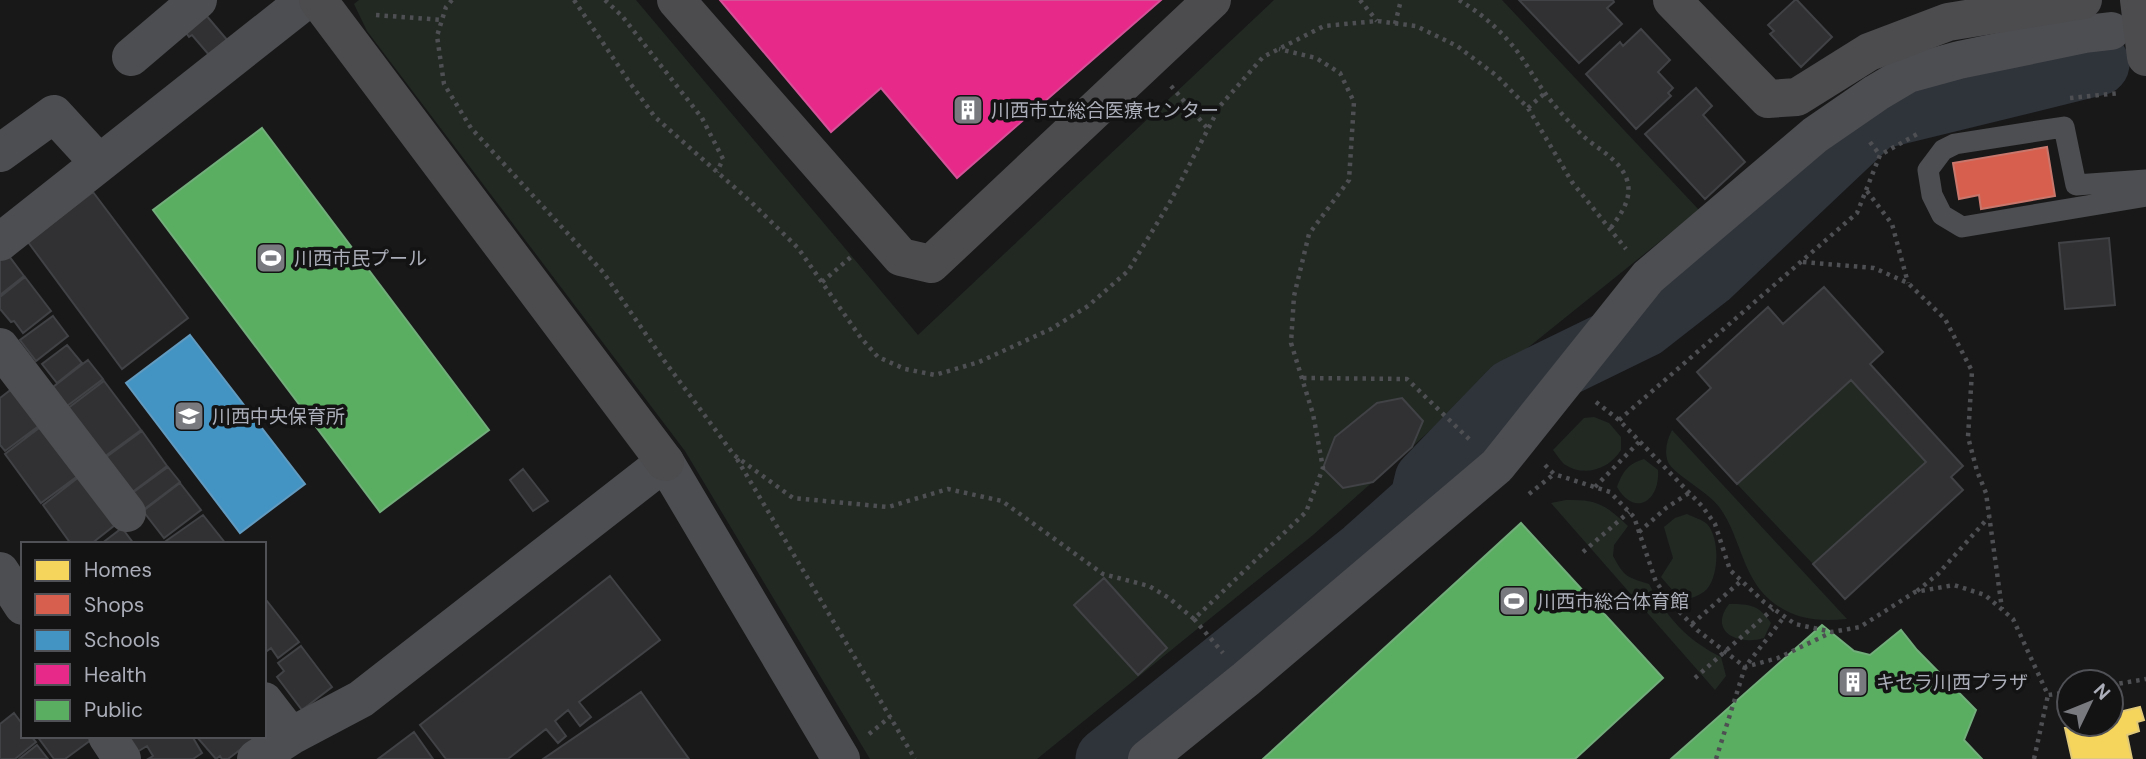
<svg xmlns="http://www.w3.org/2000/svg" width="2146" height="759" viewBox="0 0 2146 759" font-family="'DM Sans','Noto Sans JP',sans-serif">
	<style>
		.green { fill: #222923 }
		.homes { fill: #f6d55c; stroke: #e0c978; stroke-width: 2 }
		.shops { fill: #d6604d; stroke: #c9776d; stroke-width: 2 }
		.schools { fill: #4393c3; stroke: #629bc0; stroke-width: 2 }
		.health { fill: #e7298a; stroke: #d55198; stroke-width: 2 }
		.public { fill: #5aae61; stroke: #72ae7b; stroke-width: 2 }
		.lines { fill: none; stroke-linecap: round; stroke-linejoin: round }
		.river { stroke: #2f343b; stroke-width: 63 }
		.building { fill: #313133; stroke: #414245; stroke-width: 2 }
		.path { stroke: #4e4f52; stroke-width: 4.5; stroke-dasharray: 3.5 5; stroke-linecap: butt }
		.lane { stroke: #4d4e51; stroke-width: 21 }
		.street { stroke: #4d4e51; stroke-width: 38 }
		.secondary { stroke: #4c4c4f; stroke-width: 38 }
		.labels { text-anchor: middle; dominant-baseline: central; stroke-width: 7; stroke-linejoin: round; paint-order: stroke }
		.poi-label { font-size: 19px; fill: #abaeb8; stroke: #131314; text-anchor: start }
	</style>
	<rect width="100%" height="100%" fill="#181819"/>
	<path class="green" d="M359,0h277l282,335 356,-335h228l197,210 -220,177 -166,148 -276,224h-167l-185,-308 -318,-420 -13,-27z
		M1851,380l75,82 -113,102 -76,-80z
		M1594,417l15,6 12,14v13c-12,19 -37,28 -57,14 -4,-4 -8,-10 -11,-14l31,-32z
		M1672,430l175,189c-27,2 -48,2 -72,-15 -33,-24 -33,-65 -55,-96 -12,-17 -46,-33 -52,-46 -4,-11 -1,-22 4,-32z
		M1644,459l14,11c2,32 -24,47 -41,17 6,-16 11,-23 27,-28z
		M1566,500c32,-1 39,5 62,26l-14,19 -1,11c12,22 14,21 36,28 18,34 38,56 72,73l5,19 -11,14 -164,-187z
		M1687,514c6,3 16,6 20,10 13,14 12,51 0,65 -7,7 -17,10 -26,11l-20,-23 12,-19 -9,-31 11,-9z
		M1729,604c21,0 30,1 42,19l-7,15c-26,8 -56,-6 -35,-34z"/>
	<path class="homes" d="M2140,707l4,13 -7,2 2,9 -12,4 5,24h-60l-7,-31h6v-4h40v-10z"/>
	<path class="shops" d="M2047,147l8,49 -74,13 -2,-14 -20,4 -6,-36z"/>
	<path class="schools" d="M190,335l115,149 -65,49 -114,-150z"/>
	<path class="health" d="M720,0h441l-204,178 -76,-90 -50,44z"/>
	<path class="public" d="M262,128l227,302 -109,82 -227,-302z
		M1521,523l142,155 -88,81h-312z
		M1822,625l32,26 16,4 31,-25 16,20 59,60 -12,30 18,19h-311z"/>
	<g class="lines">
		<path class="river" d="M1107,759l257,-207 57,-51 5,-21 87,-90 131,-64 64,-50 166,-157 224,-55"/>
	</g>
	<path class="building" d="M1519,0h94l1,2 -7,6 15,16 -43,39z
		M1795,0h2l35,37 -31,30 -31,-33 4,-3 -6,-6z
		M205,14l23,27 -18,15 -18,-21 -3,2 -5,-7z
		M1641,29l29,31 -12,12 15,16 -5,5 3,3 -35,33 -50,-55 34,-32 3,4z
		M1696,88l16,18 -9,9 42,47 -40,37 -60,-65z
		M93,192l95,126 -66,51 -94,-127z
		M2109,238l6,67 -50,4 -6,-66z
		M6,252l18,24 -24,19v-38z
		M25,277l26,34 -28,22 -9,-12 -3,1 -11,-13v-12z
		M1824,287l59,65 -13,12 93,102 -12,11 12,13 -118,109 -32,-35 113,-102 -75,-82 -114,104 -60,-65 34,-31 -14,-16 71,-65 15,17z
		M53,316l15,20 -32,25 -16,-21z
		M67,345l15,18 -25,20 -15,-19z
		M88,360l15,19 -36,27 -14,-19z
		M104,381l37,49 -37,27 -37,-48z
		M17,385l27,37 -39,29 -5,-6v-47z
		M1402,398l21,23 -11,26 -39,35 -30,6 -20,-20 12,-31 42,-34z
		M43,425l36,50 -38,28 -36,-49z
		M142,431l25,35 -36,27 -26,-35z
		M168,467l12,15 -37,28 -12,-16z
		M523,469l25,32 -15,10 -23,-31z
		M79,477l36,48 -24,19h-20l-28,-39z
		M180,483l21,27 -37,28 -21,-27z
		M203,515l23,29h-58l-2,-3z
		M122,528l12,16h-33z
		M610,576l50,64 -81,62 12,15 -11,9 -12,-16 -13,11 11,15 -8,7 -12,-14 -38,30h-62l-26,-34z
		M1104,578l63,70 -29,27 -64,-70z
		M267,601l32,41 -21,16 -7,-10 -4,3 -3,-3v-45z
		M301,646l31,41 -30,23 -25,-33 7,-6 -6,-8z
		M641,692l48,67h-146z
		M14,713l9,12v11h8l5,6 -21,17h-15v-35z
		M414,732l19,27h-55z
		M37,736h52l2,4 -26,19h-11z
		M126,736h66l10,17 -9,6h-45l5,-3 -6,-10 -10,6z
		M196,736h56l2,3 -26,20h-6l-2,-3 -4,3z
		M37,745l11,14h-29z"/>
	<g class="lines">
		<path class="path" d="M452,0l-6,7 -9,29 7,48 27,44 132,144 60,87 71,96 59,43 95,9 60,-18 54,12 101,73 46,12 20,12 25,21 112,-107 17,-44 -10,-54 -22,-71 3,-47 15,-62 40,-54 5,-78 -14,-29 -24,-15 -37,-9
			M574,0l56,83 25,34 96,85 47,46 63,90 17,19 27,12 30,6 44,-13 72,-33 37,-23 40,-35 42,-69 50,-96 43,-49 61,-31 53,-5 39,5 41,20 40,30 31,32 44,74 54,67
			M605,0l17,16 80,102 21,41 -6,13
			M1360,0l17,21
			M1459,0c20,12 38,27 53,45 12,14 20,30 31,45 11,16 25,31 39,45 15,14 38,24 45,45 6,19 -7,35 -17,49
			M376,15l66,5
			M1395,24l6,-24
			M1171,86l37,43
			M2070,98l50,-5
			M1528,108l17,-15
			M1870,142l10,13
			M1867,191l25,33 16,59
			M1803,262l71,6 34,15 37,36 27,52 -4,66 9,34 9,22 16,116
			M822,282l29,-25
			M1303,378l104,1 63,61
			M1596,402l23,18 83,86 13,18 15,46 34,32 31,22 37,8 28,-5 55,-35 39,-7 31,10 28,24 35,76 21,-3
			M1619,420l238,-207 23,-58 39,-22
			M737,459l178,300
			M1545,465l9,9 56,18 24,25 22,65 17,23 24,25 48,37 33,-9 52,-25
			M1595,487l45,-46
			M1529,494l25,-20
			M1639,532l27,-24 23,-15
			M1583,552l46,-40
			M1917,591l21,-17 51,-57
			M1194,619l29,34
			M1692,624l49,-43
			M1695,678l78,-69
			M2111,685l35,-6
			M869,734l21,-17
			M1716,759l29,-92 39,-50
			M2034,759l14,-64"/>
		<path class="lane" d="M2146,180l-70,5 -12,-58 -109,17 -12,6 -15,20 4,25 10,20 20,12 184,-31"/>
		<path class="street" d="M131,57l67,-57
			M0,153l54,-39 45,49
			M0,242l306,-242
			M0,347l127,166
			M0,571l23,35
			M264,701l27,35
			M107,736l15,23
			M256,759l35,-23 70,-37 304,-237 176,297
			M1147,759l99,-80 251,-213 151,-189 167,-142 61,-42 32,-19 51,-14 126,-26 26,-3"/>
		<path class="secondary" d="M318,0l347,462
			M676,0l225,257 30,7 281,-264
			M1672,0l96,99 29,-2 72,-45 79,-30 135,-22
			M2139,0l7,57"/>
	</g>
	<defs>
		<g id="building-square" transform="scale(1.575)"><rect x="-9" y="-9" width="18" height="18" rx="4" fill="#787a80" stroke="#131314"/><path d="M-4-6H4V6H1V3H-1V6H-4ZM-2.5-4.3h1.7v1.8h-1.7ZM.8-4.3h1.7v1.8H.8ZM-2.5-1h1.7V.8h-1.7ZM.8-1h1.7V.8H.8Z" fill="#fff"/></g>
		<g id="stadium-square" transform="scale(1.575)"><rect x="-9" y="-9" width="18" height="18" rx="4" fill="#787a80" stroke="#131314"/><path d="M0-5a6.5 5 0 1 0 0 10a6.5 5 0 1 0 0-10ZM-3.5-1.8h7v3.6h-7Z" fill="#fff"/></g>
		<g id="school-square" transform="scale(1.575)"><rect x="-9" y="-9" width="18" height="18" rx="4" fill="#787a80" stroke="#131314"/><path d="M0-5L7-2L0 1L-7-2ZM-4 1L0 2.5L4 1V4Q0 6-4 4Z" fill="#fff"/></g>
	</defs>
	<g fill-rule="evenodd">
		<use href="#building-square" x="968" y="110"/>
		<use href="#stadium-square" x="271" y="258"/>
		<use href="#school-square" x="189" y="416"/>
		<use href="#stadium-square" x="1514" y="601"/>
		<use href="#building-square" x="1853" y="682"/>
	</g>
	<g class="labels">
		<g class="poi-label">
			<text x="991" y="110">川西市立総合医療センター</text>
			<text x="294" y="258">川西市民プール</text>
			<text x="212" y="416">川西中央保育所</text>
			<text x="1537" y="601">川西市総合体育館</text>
			<text x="1876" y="682">キセラ川西プラザ</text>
		</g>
	</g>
	<rect x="21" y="542" width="245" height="196" fill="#131314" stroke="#505156" stroke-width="2"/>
	<rect x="35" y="560" width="35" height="21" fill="#f6d55c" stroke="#505156" stroke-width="2"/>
	<text x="84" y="577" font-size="21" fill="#abaeb8">Homes</text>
	<rect x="35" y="594" width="35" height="21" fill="#d6604d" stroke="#505156" stroke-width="2"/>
	<text x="84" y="612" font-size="21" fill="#abaeb8">Shops</text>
	<rect x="35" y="630" width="35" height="21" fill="#4393c3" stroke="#505156" stroke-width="2"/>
	<text x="84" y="647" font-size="21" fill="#abaeb8">Schools</text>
	<rect x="35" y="664" width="35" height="21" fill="#e7298a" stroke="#505156" stroke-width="2"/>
	<text x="84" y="682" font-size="21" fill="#abaeb8">Health</text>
	<rect x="35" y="700" width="35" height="21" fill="#5aae61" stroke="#505156" stroke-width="2"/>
	<text x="84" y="717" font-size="21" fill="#abaeb8">Public</text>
	<g transform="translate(2090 703) rotate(47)"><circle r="33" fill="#131314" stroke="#505156" stroke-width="2"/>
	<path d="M0-5L12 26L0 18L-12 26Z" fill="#787a80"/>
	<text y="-10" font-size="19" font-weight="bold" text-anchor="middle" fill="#abaeb8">N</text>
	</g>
</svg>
